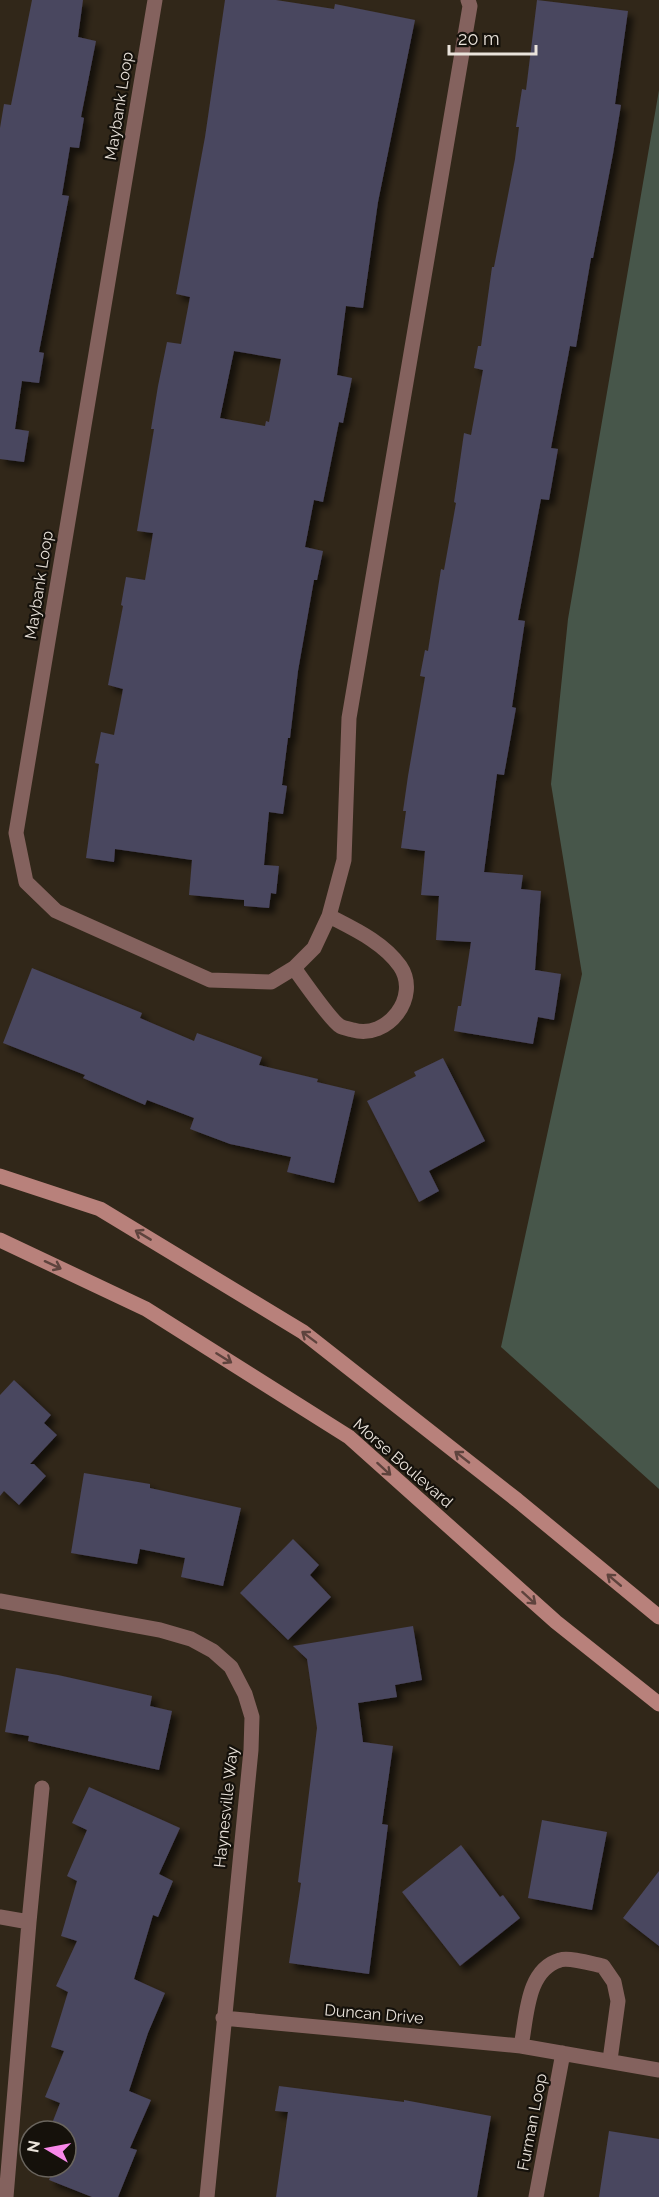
<svg xmlns="http://www.w3.org/2000/svg" width="659" height="2197" viewBox="0 0 659 2197" font-family="Raleway,sans-serif">
	<style>
		.green { fill: #47564a }
		.building { fill: #4a465e; fill-rule: evenodd; filter: url(#shadow) }
		.lines { fill: none; stroke-linecap: round; stroke-linejoin: round }
		.minor { stroke: #84625e; stroke-width: 15 }
		.secondary { stroke: #b8817b; stroke-width: 15 }
		.oneway { stroke: #5e433d }
		.labels { text-anchor: middle; dominant-baseline: central; stroke-width: 4.5; stroke-linejoin: round; paint-order: stroke }
		.street-label { font-size: 16px; fill: #eae3db; stroke: #15110b }
	</style>
	<defs>
		<filter id="shadow"><feDropShadow dx="5.5" dy="5.5" stdDeviation="3" flood-color="#0009"/></filter>
	</defs>
	<rect width="100%" height="100%" fill="#312719"/>
	<path class="green" d="M659,90v1399l-158,-142 81,-373 -31,-190 17,-165z"/>
	<path class="building" d="M32,0h51l-5,37 18,4 -15,76 3,1 -5,30 -9,-1 -8,48 7,1 -30,156 5,1 -5,30 -17,-2 -7,48 14,2 -5,31 -24,-3v-331l4,-24 7,1z
		M225,0h51l58,9 1,-5 80,16 -37,182 -15,106 -17,-2 -9,69 15,3 -9,45 -4,-1 -16,80 -9,-2 -9,47 18,4 -6,29h-3l-16,91 -8,67h-2l-6,47 5,1 -4,28 -14,-2 -5,53 15,1 -3,28 -5,-1 -2,15 -25,-2v-6l-55,-5 3,-35 -77,-11 -1,13 -28,-4 13,-94 -4,-1 6,-31 13,3 9,-46 -15,-4 15,-79 -2,-1 5,-28 19,3 8,-47 -16,-2 17,-102h-3l7,-43 9,-44 14,2 9,-47 -14,-3 29,-157zM234,351l47,8 -12,63 -3,-1 -1,5 -45,-8z
		M537,0l91,11 -13,93 6,1 -8,49 -20,104h-2l-15,89 -6,-1 -19,102 7,1 -9,51 -8,-1 -23,121 7,1 -13,86 4,1 -12,67 -7,-1 -13,98 39,3 -2,14 20,2 -6,79 26,4 -7,46 -16,-3 -5,27 -79,-13 4,-25h3l10,-64 -35,-2 3,-44 -18,-1 4,-44 -24,-3 5,-37h-3l5,-35 17,-99 -5,-1 5,-26 3,1 13,-82 3,1 12,-67 -2,-1 10,-69 7,2 12,-65 -9,-2 4,-22h3l11,-79h2l21,-108 4,-32h-3l6,-38 4,1z
		M32,968l110,45 -2,5 54,23 3,-8 65,24 -3,8 59,14 -1,3 38,9 -21,92 -47,-11 4,-15 -61,-13 -40,-15 4,-11 -47,-18 -2,5 -62,-27 2,-3 -82,-32z
		M443,1058l42,83 -56,30 10,20 -20,11 -52,-101 49,-25 -2,-4z
		M14,1380l37,35 -7,8 13,12 -27,29h4l12,12 -27,29 -15,-14 -4,5v-101z
		M84,1473l66,11v4l91,20 -18,78 -42,-9 4,-19 -45,-9 -3,15 -66,-11z
		M293,1539l26,26 -9,10 21,22 -43,43 -48,-47z
		M413,1626l9,54 -27,5 2,12 -39,6 5,39 30,4 -11,78 6,1 -19,149 -80,-11 12,-80 -3,-1 19,-154 -10,-69 -14,-13z
		M16,1668l42,7 94,21 -2,10 22,5 -13,59 -131,-29 1,-5 -24,-4z
		M89,1787l91,41 -21,46 14,7 -15,36 -5,-2 -19,64 31,14 -17,40 -19,58 22,9 -21,48 7,2 -19,47h-26l-43,-17 5,-13h12v-29l3,-7h-20l11,-28 -15,-6 19,-46 -13,-4 17,-55 -12,-6 21,-45 -16,-5 16,-55 -10,-5 20,-46 -15,-7z
		M542,1820l65,12 -15,78 -64,-12z
		M461,1845l39,52 3,-2 17,23 -60,48 -58,-74z
		M659,1871v75l-36,-28z
		M279,2086l125,16v-2l87,16 -14,81h-201l12,-85 -13,-1z
		M609,2131l50,8v58h-60z"/>
	<g class="lines">
		<path class="minor" d="M155,0l-139,833 10,49 30,29 154,69 61,2 23,-14 20,-20 15,-32 15,-56 5,-142 121,-712 -2,-6
			M294,968c8,11 37,53 46,58 3,2 9,3 13,4 34,10 68,-33 47,-64 -17,-24 -46,-37 -71,-50
			M0,1601l160,29 31,9 22,12 18,16 14,27 7,23 -1,33 -44,447
			M0,1917l29,5
			M223,2018l298,28 138,24
			M521,2046c6,-29 5,-76 39,-86 9,-3 33,4 43,6l11,16 4,19 -8,59
			M6,2197l23,-275 13,-134
			M536,2197l27,-144"/>
		<path class="secondary" d="M0,1176l100,33 203,123 214,168 142,117
			M0,1240l146,69 203,128 207,185 103,82"/>
	</g>
	<defs><path id="oneway-shaft" d="M-6 0H5M1.5-3L5.5 0L1.5 3" fill="none" stroke-width="1.6" stroke-linecap="round" stroke-linejoin="round" transform="scale(1.5)"/></defs>
	<g class="oneway">
		<use href="#oneway-shaft" transform="translate(143 1235) rotate(-149)"/>
		<use href="#oneway-shaft" transform="translate(53 1265) rotate(25)"/>
		<use href="#oneway-shaft" transform="translate(309 1337) rotate(-143)"/>
		<use href="#oneway-shaft" transform="translate(224 1358) rotate(32)"/>
		<use href="#oneway-shaft" transform="translate(462 1457) rotate(-142)"/>
		<use href="#oneway-shaft" transform="translate(384 1469) rotate(42)"/>
		<use href="#oneway-shaft" transform="translate(614 1580) rotate(-140)"/>
		<use href="#oneway-shaft" transform="translate(529 1598) rotate(42)"/>
	</g>
	<g class="labels">
		<g class="street-label">
			<text transform="translate(119 106) rotate(-81)">Maybank Loop</text>
			<text transform="translate(39 585) rotate(-81)">Maybank Loop</text>
			<text transform="translate(403 1463) rotate(41)">Morse Boulevard</text>
			<text transform="translate(226 1807) rotate(-84)">Haynesville Way</text>
			<text transform="translate(374 2014) rotate(5)">Duncan Drive</text>
			<text transform="translate(532 2122) rotate(-79)">Furman Loop</text>
		</g>
	</g>
	<g transform="translate(48 2149) rotate(280)"><circle r="28" fill="#15110b" stroke="#6a655e" stroke-width="1.5"/>
	<path d="M0-4.5L10 22L0 15L-10 22Z" fill="#f888ea"/>
	<text y="-9" font-size="16" font-weight="bold" text-anchor="middle" fill="#eae3db">N</text>
	</g>
	<path d="M449 45v9h87v-9" fill="none" stroke="#eae3db" stroke-width="3"/>
	<text x="458" y="45" font-size="18" fill="#eae3db" stroke="#15110b" stroke-width="4.5" paint-order="stroke">20 m</text>
</svg>
